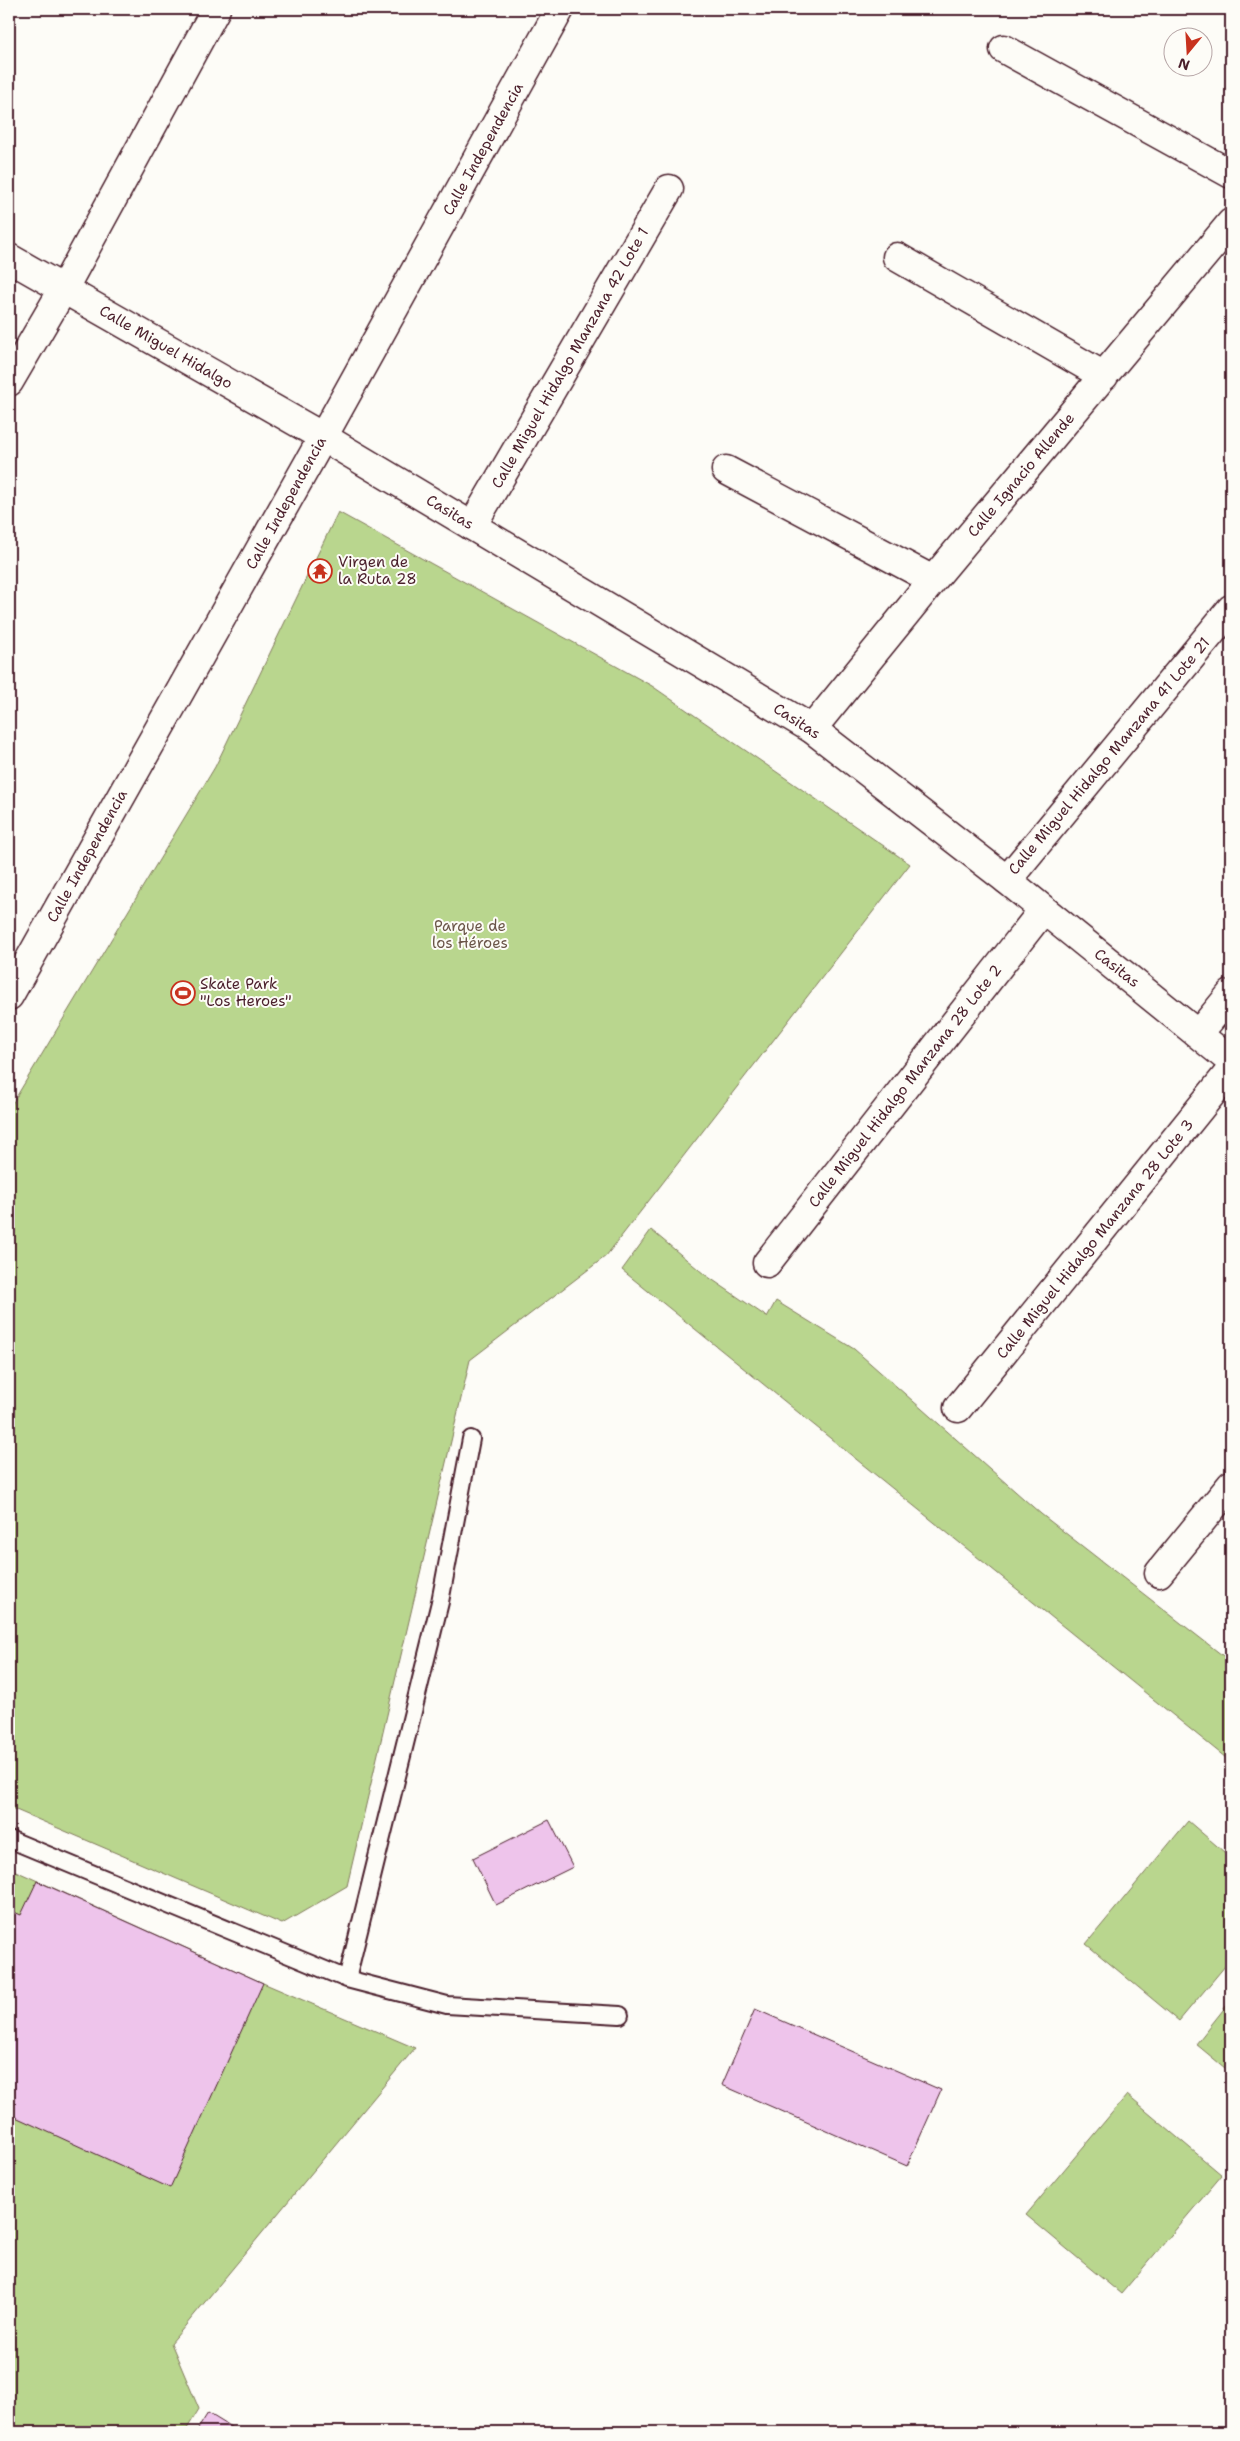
<svg xmlns="http://www.w3.org/2000/svg" width="1240" height="2441" viewBox="0 0 1240 2441" font-family="'Shantell Sans',sans-serif">
	<style>
		.green { fill: #b9d68e; stroke: #827a5c }
		.building { fill: #eec4eb; stroke: #4a1f2b }
		.lines { fill: none; stroke-linecap: round; stroke-linejoin: round }
		.lane-casing { stroke: #4a1f2b; stroke-width: 20 }
		.street-casing { stroke: #4a1f2b; stroke-width: 31 }
		.secondary-casing { stroke: #4a1f2b; stroke-width: 31 }
		.lane { stroke: #fdfcf7; stroke-width: 16 }
		.street { stroke: #fdfcf7; stroke-width: 28 }
		.secondary { stroke: #fdfcf7; stroke-width: 28 }
		.labels { text-anchor: middle; dominant-baseline: central; stroke-width: 4; stroke-linejoin: round; paint-order: stroke }
		.street-label { font-size: 15px; fill: #4a1f2b; stroke: #fdfcf7 }
		.poi-label { font-size: 15px; fill: #4a1f2b; stroke: #fdfcf7; text-anchor: start }
		.park-label { font-size: 15px; fill: #6b5649; stroke: #fdfcf7 }
	</style>
	<rect width="100%" height="100%" fill="#fdfcf7"/>
	<filter id="ink" filterUnits="userSpaceOnUse"><feTurbulence type="fractalNoise" baseFrequency=".02" numOctaves="2"/><feDisplacementMap in="SourceGraphic" scale="10" xChannelSelector="R" yChannelSelector="G"/><feConvolveMatrix kernelMatrix="1 2 1 2 8 2 1 2 1" color-interpolation-filters="sRGB"/></filter>
	<g filter="url(#ink)">
		<path class="green" d="M338,512l314,174 258,178 -304,392 -136,104 -123,526 -65,38 -273,-117v-698l206,-342z
			M651,1230l53,44 63,43 9,-16 78,48 187,165 190,148v100l-609,-492z
			M1188,1821l43,37v101l-52,62 -93,-77z
			M9,1868l254,115 152,65 -244,295 28,66 -14,23h-176z
			M1231,2000v73l-35,-29z
			M1127,2095l95,80 -101,119 -95,-79z"/>
		<path class="building" d="M549,1820l24,47 -77,38 -23,-47z
			M37,1881l226,102 -93,205 -161,-74v-204l12,5z
			M755,2009l186,81 -34,76 -185,-81z
			M208,2413l31,19h-43z"/>
		<g class="lines">
			<g class="lane-casing">
				<path id="lane" d="M9,1839l338,140 100,26 173,10
					M347,1979l93,-377 31,-163"/>
			</g>
			<g class="street-casing">
				<path id="street" d="M1004,49l227,125
					M897,257l207,119
					M9,382l55,-94 152,-279
					M726,470l207,110
					M472,526l197,-337
					M812,729l121,-149 298,-357
					M1007,880l224,-271
					M1199,1033l32,-39
					M767,1263l276,-353
					M958,1408l273,-338
					M1159,1573l72,-88"/>
			</g>
			<g class="secondary-casing">
				<path id="secondary" d="M9,258l314,179 489,292 195,151 224,181
					M9,996l314,-559 237,-428"/>
			</g>
			<use href="#lane" class="lane"/>
			<use href="#street" class="street"/>
			<use href="#secondary" class="secondary"/>
		</g>
	</g>
	<defs>
		<g id="temple-ring" transform="scale(1.25)"><circle r="9.5" fill="#fdfcf7" stroke="#c8321e" stroke-width="1.5"/><path d="M0-6L5-2H3V0L6.5 2.5H4V6H1.5V3h-3V6H-4V2.5H-6.5L-3 0V-2H-5Z" fill="#c8321e"/></g>
		<g id="stadium-ring" transform="scale(1.25)"><circle r="9.5" fill="#fdfcf7" stroke="#c8321e" stroke-width="1.5"/><path d="M0-5a6.5 5 0 1 0 0 10a6.5 5 0 1 0 0-10ZM-3.5-1.8h7v3.6h-7Z" fill="#c8321e"/></g>
	</defs>
	<g fill-rule="evenodd">
		<use href="#temple-ring" x="320" y="571"/>
		<use href="#stadium-ring" x="183" y="993"/>
	</g>
	<g class="labels">
		<g class="street-label">
			<text transform="translate(483 149) rotate(-61)">Calle Independencia</text>
			<text transform="translate(166 347) rotate(30)">Calle Miguel Hidalgo</text>
			<text transform="translate(570 358) rotate(-60)">Calle Miguel Hidalgo Manzana 42 Lote 1</text>
			<text transform="translate(1021 475) rotate(-50)">Calle Ignacio Allende</text>
			<text transform="translate(286 503) rotate(-61)">Calle Independencia</text>
			<text transform="translate(450 512) rotate(31)">Casitas</text>
			<text transform="translate(797 721) rotate(33)">Casitas</text>
			<text transform="translate(1109 756) rotate(-50)">Calle Miguel Hidalgo Manzana 41 Lote 21</text>
			<text transform="translate(87 856) rotate(-61)">Calle Independencia</text>
			<text transform="translate(1117 968) rotate(38)">Casitas</text>
			<text transform="translate(905 1086) rotate(-52)">Calle Miguel Hidalgo Manzana 28 Lote 2</text>
			<text transform="translate(1095 1239) rotate(-51)">Calle Miguel Hidalgo Manzana 28 Lote 3</text>
		</g>
		<g class="poi-label">
			<text x="338" y="562">Virgen de<tspan x="338" dy="17">la Ruta 28</tspan></text>
			<text x="200" y="984">Skate Park<tspan x="200" dy="17">"Los Heroes"</tspan></text>
		</g>
		<g class="park-label">
			<text x="470" y="926">Parque de<tspan x="470" dy="17">los Héroes</tspan></text>
		</g>
	</g>
	<rect width="1240" height="2441" fill="none" stroke="#fdfcf7" stroke-width="30"/>
	<rect x="15" y="15" width="1210" height="2411" fill="none" stroke="#4a1f2b" stroke-width="2" filter="url(#ink)"/>
	<g transform="translate(1188 52) rotate(198)"><circle r="24" fill="#fdfcf7" stroke="#b5a4a5"/>
	<path d="M0-4L9 19L0 12L-9 19Z" fill="#c8321e"/>
	<text y="-8" font-size="14" font-weight="bold" text-anchor="middle" fill="#4a1f2b">N</text>
	</g>
</svg>
